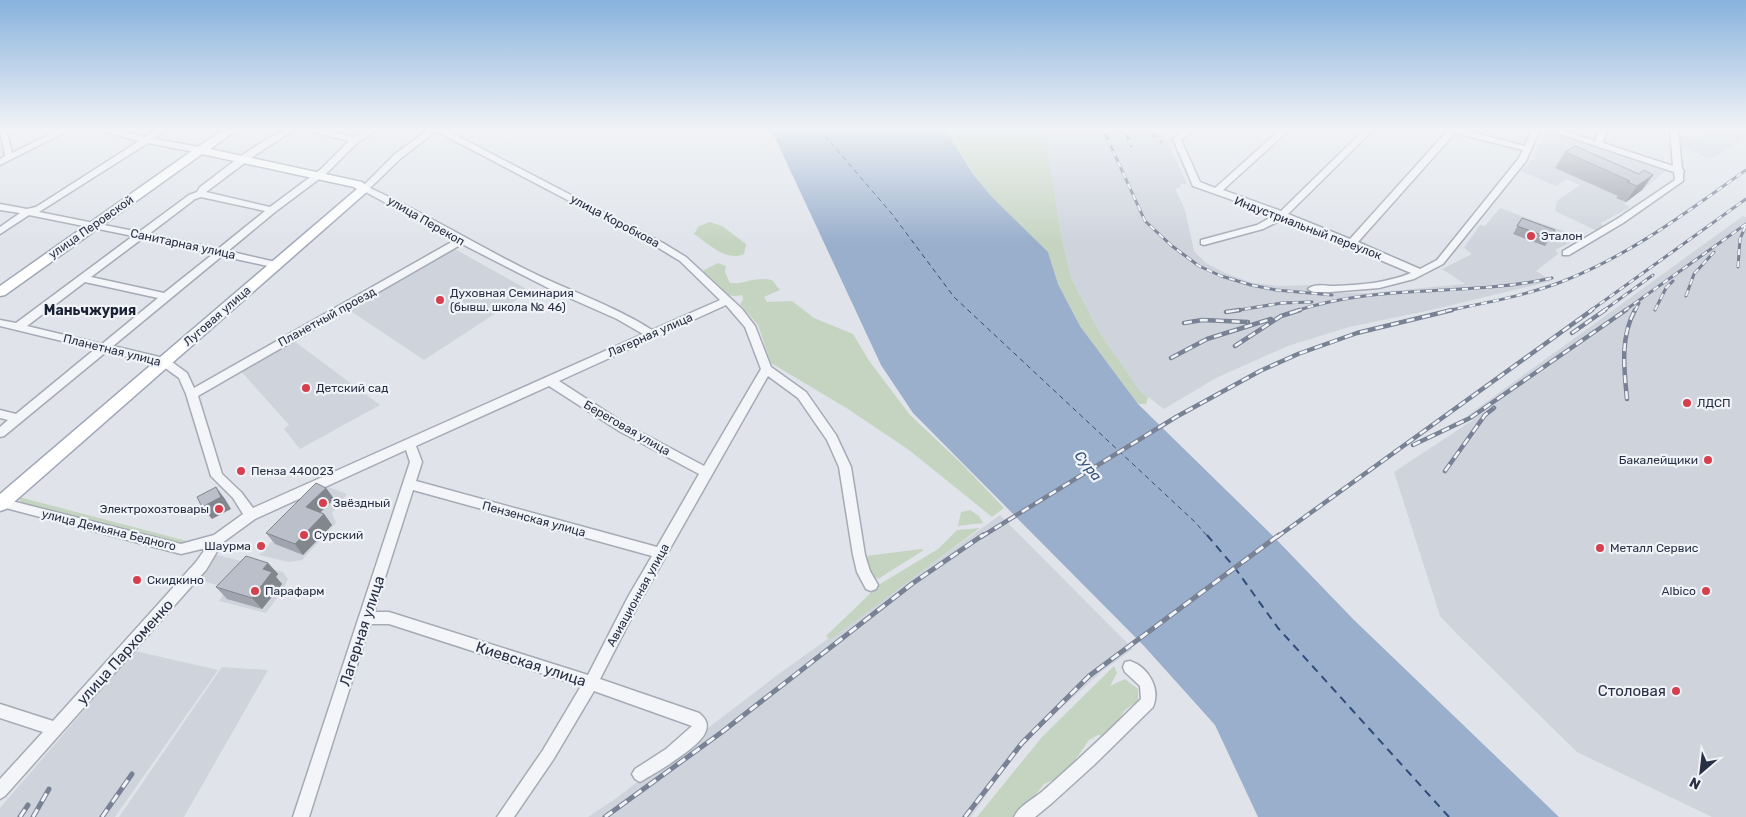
<svg xmlns="http://www.w3.org/2000/svg" width="1746" height="817" viewBox="0 0 1746 817" font-family="Rubik,sans-serif">
	<style>
		.built { fill: #ced3dc }
		.green { fill: #c5d4c1 }
		.water { fill: #99afcc }
		.lines { fill: none; stroke-linecap: round; stroke-linejoin: round }
		.ferry-far1 { stroke: #304d79; stroke-width: 1; stroke-dasharray: 5 4; stroke-linecap: butt }
		.ferry { stroke: #304d79; stroke-width: 2; stroke-dasharray: 8 6; stroke-linecap: butt }
		.minor-casing { stroke: #a5aab5; stroke-width: 3 }
		.major-casing { stroke: #9fa7b7; stroke-width: 3 }
		.minor { fill: #f3f5f8; fill-rule: evenodd }
		.major { fill: #fff; fill-rule: evenodd }
		.rail-far2-casing { stroke: #798295; stroke-width: 3 }
		.rail-far1-casing { stroke: #798295; stroke-width: 4.5 }
		.rail-casing { stroke: #798295; stroke-width: 5 }
		.rail-far2 { stroke: #f0f3f7; stroke-width: 2; stroke-dasharray: 6; stroke-linecap: butt }
		.rail-far1 { stroke: #f0f3f7; stroke-width: 2.5; stroke-dasharray: 8; stroke-linecap: butt }
		.rail { stroke: #f0f3f7; stroke-width: 3; stroke-dasharray: 9; stroke-linecap: butt }
		.wall { fill: #a0a4ae }
		.shaded-wall { fill: #82868d }
		.building { fill: #babfca; stroke: #82868d }
		.poi-dot { fill: #d63f4e; stroke: #f0f3f7; stroke-width: 2 }
		.labels { text-anchor: middle; dominant-baseline: central; stroke-width: 4.5; stroke-linejoin: round; paint-order: stroke }
		.street-label { font-size: 12px; fill: #283043; stroke: #f0f3f7 }
		.poi-label { font-size: 12px; fill: #283043; stroke: #f0f3f7; text-anchor: start }
		.neighbourhood-label { font-size: 14px; font-weight: bold; fill: #1a2133; stroke: #f0f3f7 }
		.water-label { font-size: 14px; font-style: italic; fill: #304d79; stroke: #f0f3f7 }
		.near-street-label { font-size: 15px; fill: #283043; stroke: #f0f3f7 }
		.near-poi-label { font-size: 15px; fill: #283043; stroke: #f0f3f7; text-anchor: end }
	</style>
	<rect width="100%" height="100%" fill="#e0e4ea"/>
	<path class="built" d="M1044,129h112l12,13 19,42h-7l1,4h-6l10,22 9,41 12,12 19,10 28,10 27,3 31,-1 4,8h54l96,-9 -23,-15 30,-15 -8,-6 16,-23 5,1 15,-18 80,29 -25,13 3,4 -22,17 16,10 -121,29 -82,17 -61,19 -72,32 -52,31 -24,-18 -40,-58 -28,-53 -10,-40z
		M1704,129h42v9l-36,21 -27,-12 -5,-12 26,6z
		M1548,131l118,40 -42,33 6,3 -29,16 2,4 -6,4 -42,-20 2,-10 23,-16 -13,-6 -11,7 -35,-15 10,-11h5l-3,-2z
		M1743,216l3,1v600h-34l-135,-65 -120,-118 -17,-18 -46,-144 79,-52 -6,-4z
		M453,248l77,43 -106,69 -75,-50z
		M294,341l86,64 -80,44 -16,-20 5,-4 -48,-54z
		M326,486l21,8 -15,19 4,10 -34,37 -13,2 -30,-7z
		M1000,515l133,134 -31,22 -58,53 -33,35 -40,58h-383l27,-18 161,-123z
		M214,554l69,18 5,7 -5,11 -17,23 -47,-12 8,-13 -31,-9z
		M135,651l83,19 -103,147h-115v-9z
		M222,667l46,3 -84,147h-65z"/>
	<path class="green" d="M945,129h99l18,111 10,40 28,53 40,58 8,6 -2,7h-8l-58,-78 -22,-42 -10,-32 -56,-55 -20,-24z
		M710,222l12,4 24,18 -2,10c-18,8 -35,-10 -50,-20l5,-8z
		M718,263l8,3 -1,6 5,11c13,2 23,-7 42,-3l8,10 -16,7 3,5 25,-1 22,17 39,16 17,28 40,53 50,47 44,46 -12,9 -83,-67 -61,-41 -77,-46 -13,-38 -18,-21 3,-4 -1,-5c-10,2 -16,1 -24,-6l-1,-5 -13,-8v-6z
		M19,497l168,44 -8,3 -158,-41z
		M970,510l9,6 4,7 -25,3 3,-14z
		M980,528l-148,110 -3,1 -3,-3 54,-52 58,-35 19,-19z
		M921,549l3,1 -46,29 -6,-3 -8,-15 2,-5z
		M1114,666l3,7 -7,13 15,-7 13,10v12l-13,9 -18,26 -9,-1 -9,5 -18,26 -16,13 -11,5 -25,33h-42l65,-80z"/>
	<path class="water" d="M771,129h174l27,44 20,24 56,55 10,32 22,42 58,78 136,133 79,82 206,198h-301l-43,-92 -71,-79 -231,-233 -32,-48z"/>
	<g class="lines">
		<path class="ferry-far1" d="M819,129l73,85 62,83 242,226 12,14"/>
		<path class="ferry" d="M1207,535l28,33 43,60 171,189"/>
		<g class="minor-casing">
			<path id="minor" d="M0,129h6l6,24 48,-24h11l-71,36v-6l5,-3z
				M95,129h15l35,8 12,-8h10l-13,10 46,8 4,3 -4,3 -52,-10 -109,69 100,20 50,-37 8,-3 3,-5c22,-16 71,-58 96,-58l-38,24 -52,39 64,15 51,-38 28,-28 -47,-12h15l37,8 16,-8h10l-22,13 -31,31 -52,39 -47,39 52,12 2,2 -2,2 -3,1 -55,-12 -109,90 55,13 19,14 7,15 261,-148 -95,-51 35,-35 34,-25h15l219,114 23,14 56,52 13,17 16,41 35,25 30,43 15,32 14,88 5,16 8,14 -2,4 -5,2 -5,-2 -9,-17 -4,-17 -14,-88 -12,-27 -29,-42 -30,-22 -130,229 -38,74 99,34c7,6 10,11 6,20 -6,14 -46,38 -60,46l-5,3 -5,-3 -3,-5 3,-5 31,-20 26,-23 -98,-35 -41,69 -39,57h-17l46,-67 38,-64 -192,-62h-19l-61,193h-16l117,-355 -4,-12 -151,69 -33,24 -16,27 -201,226 -5,3v-20l43,-47 -43,-14v-14l53,17 143,-159 10,-14 -25,6 -179,-47 -2,-1v-8l181,46 33,-9 29,-21 -10,-16 -22,-22 -25,-82 -7,-16 -18,-13 -55,-13 -102,84 -4,1v-10l8,-7 -8,-2v-8l16,4 79,-65 -95,-23v-6l16,3 117,-87 -104,-21 -29,19v-7l20,-14 -20,-3v-6l27,5 9,-2 103,-66zM436,131l221,116 23,14 40,39 -68,30c-39,-25 -85,-40 -127,-61 -52,-26 -102,-57 -155,-81l31,-30zM201,197l64,14 -47,38 -69,-15 46,-35zM143,238l70,16 -49,39 -73,-16zM462,244l94,48 61,27 26,15 -390,174 -12,-16 -19,-18 -24,-78zM85,282l73,16 -56,46 -75,-18zM726,305l19,22 16,42 -57,97 -77,-41 -68,-44zM549,386l70,45 80,43 -42,73 -241,-66 6,-19 -6,-16zM413,490l239,66 -24,41 -40,78 -199,-63h-15z
				M1186,129h9l-14,11 19,42 15,6 66,-59h9l-67,61 58,21 84,-82h9l-86,85 62,25 99,-110h10l66,17 7,-17h8l-14,32 -83,103 -29,15 -35,9 -49,4h-17l-5,-3c6,-6 18,-3 26,-3 26,-1 53,-3 77,-13l-128,-54 -20,10 -59,16 -3,-1v-4l56,-15 18,-10 -82,-29 -20,-47zM1455,133l68,17 -4,8 -82,102 -17,9 -62,-27z
				M1545,129h13l37,12 4,-12h8l-4,14 70,23 -3,-37h8l4,40 2,2 -1,2v8l-60,42 -54,32h-6v-4l54,-32 58,-39 -1,-8z
				M1130,661c18,6 31,27 23,46l-59,58 -42,38 -17,14h-21c5,-12 22,-19 31,-28 33,-29 65,-59 96,-90l-1,-13 -15,-14 -2,-5 2,-5z"/>
		</g>
		<g class="major-casing">
			<path id="major" d="M225,129h13l-28,20 152,33 8,7 -364,320 -6,2v-17l357,-305 -3,-2 -152,-33 -197,141 -5,1v-10l196,-138z"/>
		</g>
		<use href="#minor" class="minor"/>
		<use href="#major" class="major"/>
		<g class="rail-far2-casing">
			<path id="rail-far2" d="M1103,129l42,92 27,25 27,20 22,10 30,9 25,5 56,5
				M1124,129l7,17
				M1147,129l14,13
				M1738,267l2,-28 6,-14
				M1686,296l8,-22 20,-22
				M1655,310l11,-22 7,-7
				M1233,311l49,-8 30,-1
				M1296,311c82,-28 172,-14 256,-33
				M1446,311c38,-8 78,-15 115,-29 68,-26 126,-70 185,-112
				M1590,311l156,-112
				M1603,311l50,-36
				M1624,311l122,-87
				M1635,311l4,-8"/>
		</g>
		<g class="rail-far1-casing">
			<path id="rail-far1" d="M1226,312l14,-2
				M1184,323l18,-3 46,2
				M1572,333l33,-23
				M1235,346l46,-30 19,-6
				M1171,358l36,-19 64,-20
				M1627,399c-3,-30 -7,-62 8,-89
				M1413,445l57,-27 156,-108
				M1445,471l40,-56 9,-7
				M981,537l195,-120 84,-46 38,-17 59,-21 95,-23
				M1277,537l315,-227"/>
		</g>
		<g class="rail-casing">
			<path id="rail" d="M20,817l8,-12
				M33,817l16,-28
				M102,817l30,-43
				M605,817l117,-85 191,-149 70,-48
				M965,817l57,-74 67,-67 190,-141"/>
		</g>
		<use href="#rail-far2" class="rail-far2"/>
		<use href="#rail-far1" class="rail-far1"/>
		<use href="#rail" class="rail"/>
	</g>
	<path class="wall" d="M1565,152l74,22 14,1 -11,15 -16,12 -10,-4 2,-2 -63,-28z
		M1522,218l33,12 -10,16 -32,-12z
		M326,488l8,11 -14,14 4,1 8,11 -29,30 -28,-11 -9,-11z
		M268,563l10,11 -2,3 6,7 -20,25 -35,-10 -11,-12z"/>
	<path class="shaded-wall" d="M1653,175l-11,15 -16,12 11,-16z
		M216,487l9,12 6,10 -19,10 -10,-12z
		M326,488l8,11 -20,19 -8,-11z
		M324,514l8,11 -29,30 -8,-11z
		M268,563l10,11 -2,3 6,7 -20,25 -10,-11 11,-29z"/>
	<path class="building" d="M1575,146l64,28 5,-4 9,5 -16,11 -10,-4 3,-1 -65,-29z
		M1522,218l33,12 -5,8 -33,-12z
		M316,483l10,5 -20,19 18,7 -29,30 -29,-11z
		M216,487l5,10 -19,10 -5,-10z
		M246,556l22,7 -5,6 9,3 -20,26 -36,-11z"/>
	<linearGradient id="sky" x2="0" y2="1"><stop stop-color="#88b2dd"/><stop offset="0.53" stop-color="#f1f3f6"/><stop offset="1" stop-color="#f1f3f6" stop-opacity="0"/></linearGradient>
	<rect width="1746" height="243" fill="url(#sky)"/>
	<g class="poi-dot">
		<circle cx="1531" cy="236" r="5"/>
		<circle cx="440" cy="300" r="5"/>
		<circle cx="306" cy="388" r="5"/>
		<circle cx="1687" cy="403" r="5"/>
		<circle cx="1708" cy="460" r="5"/>
		<circle cx="241" cy="471" r="5"/>
		<circle cx="323" cy="503" r="5"/>
		<circle cx="219" cy="509" r="5"/>
		<circle cx="304" cy="535" r="5"/>
		<circle cx="261" cy="546" r="5"/>
		<circle cx="1600" cy="548" r="5"/>
		<circle cx="137" cy="580" r="5"/>
		<circle cx="255" cy="591" r="5"/>
		<circle cx="1706" cy="591" r="5"/>
		<circle cx="1676" cy="691" r="5"/>
	</g>
	<g class="labels">
		<g class="street-label">
			<text transform="translate(426 221) rotate(30)">улица Перекоп</text>
			<text transform="translate(615 221) rotate(28)">улица Коробкова</text>
			<text transform="translate(91 227) rotate(-35)">улица Перовской</text>
			<text transform="translate(1308 228) rotate(21)">Индустриальный переулок</text>
			<text transform="translate(183 244) rotate(12)">Санитарная улица</text>
			<text transform="translate(217 316) rotate(-41)">Луговая улица</text>
			<text transform="translate(327 317) rotate(-29)">Планетный проезд</text>
			<text transform="translate(650 335) rotate(-24)">Лагерная улица</text>
			<text transform="translate(112 350) rotate(14)">Планетная улица</text>
			<text transform="translate(627 428) rotate(30)">Береговая улица</text>
			<text transform="translate(534 519) rotate(15)">Пензенская улица</text>
			<text transform="translate(109 530) rotate(14)">улица Демьяна Бедного</text>
			<text transform="translate(638 595) rotate(-61)">Авиационная улица</text>
		</g>
		<g class="poi-label">
			<text x="1541" y="236">Эталон</text>
			<text x="450" y="293">Духовная Семинария<tspan x="450" dy="14">(бывш. школа № 46)</tspan></text>
			<text x="316" y="388">Детский сад</text>
			<text x="1697" y="403">ЛДСП</text>
			<text x="1698" y="460" text-anchor="end">Бакалейщики</text>
			<text x="251" y="471">Пенза 440023</text>
			<text x="333" y="503">Звёздный</text>
			<text x="209" y="509" text-anchor="end">Электрохозтовары</text>
			<text x="314" y="535">Сурский</text>
			<text x="251" y="546" text-anchor="end">Шаурма</text>
			<text x="1610" y="548">Металл Сервис</text>
			<text x="147" y="580">Скидкино</text>
			<text x="265" y="591">Парафарм</text>
			<text x="1696" y="591" text-anchor="end">Albico</text>
		</g>
		<g class="neighbourhood-label">
			<text x="90" y="310">Маньчжурия</text>
		</g>
		<g class="water-label">
			<text transform="translate(1088 466) rotate(52)">Сура</text>
		</g>
		<g class="near-street-label">
			<text transform="translate(362 631) rotate(-72)">Лагерная улица</text>
			<text transform="translate(125 652) rotate(-48)">улица Пархоменко</text>
			<text transform="translate(531 664) rotate(18)">Киевская улица</text>
		</g>
		<g class="near-poi-label">
			<text x="1666" y="691">Столовая</text>
		</g>
	</g>
	<g transform="translate(1701 772) rotate(208)" stroke="#f0f3f7" stroke-width="4" paint-order="stroke">
	<path d="M0-4L9 19L0 12L-9 19Z" fill="#283043"/>
	<text y="-8" font-size="14" font-weight="bold" text-anchor="middle" fill="#283043">N</text>
	</g>
</svg>
